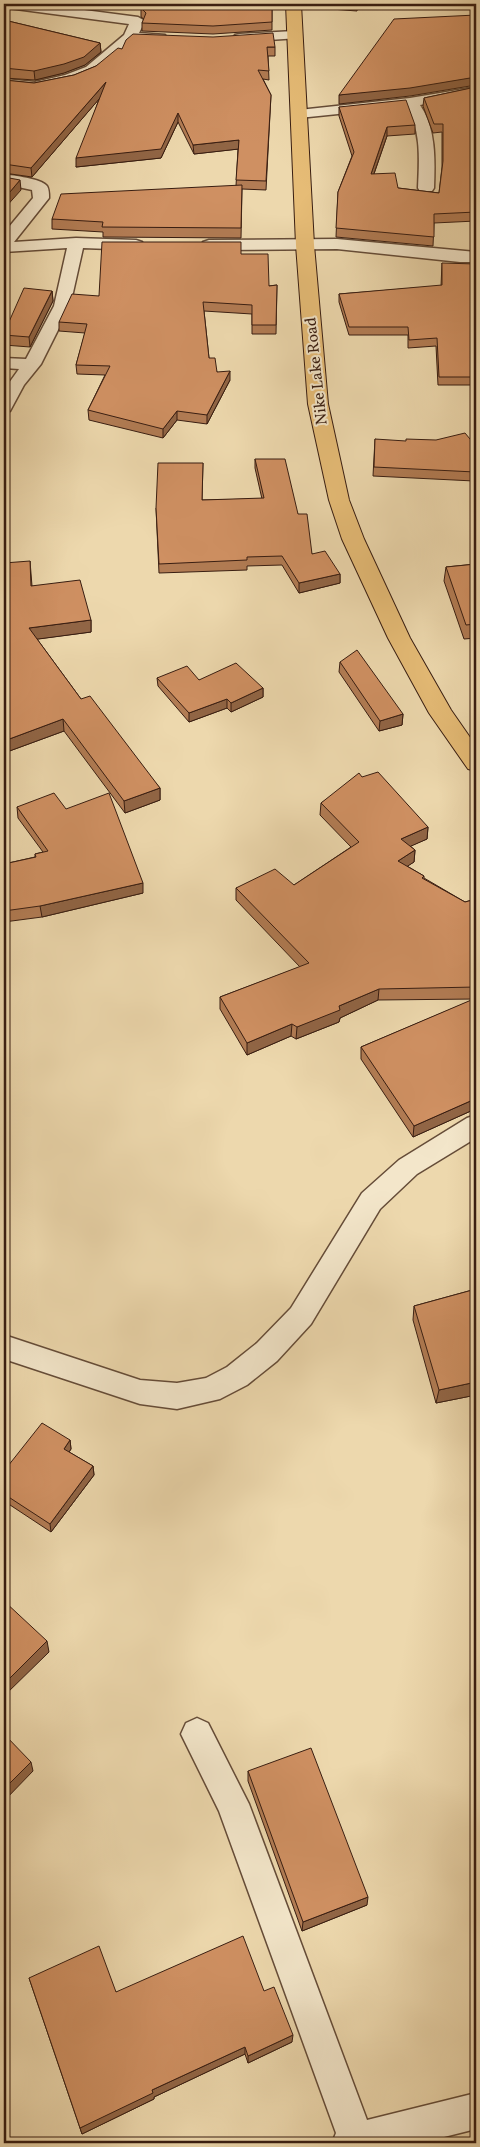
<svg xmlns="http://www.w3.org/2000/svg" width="480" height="2147" viewBox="0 0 480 2147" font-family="Vollkorn,serif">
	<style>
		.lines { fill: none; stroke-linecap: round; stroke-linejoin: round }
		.street-casing { stroke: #654c38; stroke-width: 3 }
		.primary-casing { stroke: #381d11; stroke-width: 2 }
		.street { fill: #f3e6ca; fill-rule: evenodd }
		.primary { fill: #e6bc76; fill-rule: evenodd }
		.wall { fill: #b27c54; stroke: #381d11 }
		.shaded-wall { fill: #916545; stroke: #381d11 }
		.building { fill: #cf9062; stroke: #381d11 }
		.labels { text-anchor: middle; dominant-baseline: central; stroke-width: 4; stroke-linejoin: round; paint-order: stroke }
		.far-street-label { font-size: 16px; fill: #381d11; stroke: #f3e6ca }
	</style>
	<rect width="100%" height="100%" fill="#edd8ad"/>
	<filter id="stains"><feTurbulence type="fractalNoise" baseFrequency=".004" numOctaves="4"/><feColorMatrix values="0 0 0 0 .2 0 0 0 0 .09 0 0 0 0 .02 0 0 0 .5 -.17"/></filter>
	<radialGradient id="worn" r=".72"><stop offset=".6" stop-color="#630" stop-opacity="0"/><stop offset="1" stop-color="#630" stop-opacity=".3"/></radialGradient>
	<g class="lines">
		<g class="street-casing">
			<path id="street" d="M4,4h34l100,13 7,4 -6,12 26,2 2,3 -2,3h-32l-37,32 -22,9 -39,8 -31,-3v-8l31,3 30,-7 21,-8 38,-32 5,-11 -121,-16 -4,-1z
				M294,31l5,1 2,3 -2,3 -59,4 -5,-1 -2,-3 2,-3 5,-1z
				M476,87v8l-56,10c16,23 15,55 14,83l-2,3h-12l-2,-3c1,-26 4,-59 -12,-81l-107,11 -5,-1 -2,-3 2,-3 5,-1 111,-12z
				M4,174c10,2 36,4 43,12 2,3 2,8 2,12l-35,44 62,-4 60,2 6,2 2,3 -2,3 -6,2 -53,-2 -13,58 -29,58 -17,21 -14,26 -6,1v-22l15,-21 -15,-1v-10l22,1 28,-53 13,-58 -63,4v-19l29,-35 -1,-8 -28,-6z
				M337,239l139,13v10h-16l-123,-13 -128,1 -6,-2 -2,-3 2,-3 6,-2z
				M476,1115v23l-59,36 -37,35 -69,115 -34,37 -30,24 -27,14 -43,10 -37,-5 -136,-45v-24l136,45 37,3 29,-5 21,-11 30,-24 34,-35 71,-115 37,-33 68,-42z
				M197,1718l11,5 41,81 118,316 109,-27v36l-56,14h-88l4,-10 -117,-322 -38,-77 5,-11z"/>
		</g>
		<g class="primary-casing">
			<path id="primary" d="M286,4h15l13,241 14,159 21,96 15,39 46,99 41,72 25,36v25l-8,-2 -39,-56 -41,-75 -46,-99 -13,-39 -21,-96 -12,-159z"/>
		</g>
		<use href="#street" class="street"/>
		<use href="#primary" class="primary"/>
	</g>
	<path class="wall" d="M74,4h27l-2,2z
		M111,4h161v26l-59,4 -71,-3v-8l2,-4 -3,-2v-9z
		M331,4h27l-1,7 -26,-2z
		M4,20l96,23 1,9 -16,13 -21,8 -29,7 -31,-2z
		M275,47v9h-7l1,24 -6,-1 8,16 -5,95 -24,-1 -1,49 -138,-1v-5l-51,-3v-10l184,-33 2,-37 -44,5 -16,-32 -17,36 -85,9 23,-68 -67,78 -28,-4v-93l30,3 40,-8 22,-9 26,-17z
		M476,87v134l-42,2 -1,23 -97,-9 2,-45 14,-36 -13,-40v-9l76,18v9l-28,2 -13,38 24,14 41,5 3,-26v-35l-9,1 -10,-27 1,-8z
		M241,254l28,32 8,-1 -1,49h-24v-20l-48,-3 5,47 8,14 13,8 -23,44 -30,-4 -14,18 -74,-18 -1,-10 17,-35 -28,-1 -1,-9 9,-32 -26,-2v-9l40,-26z
		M442,263l34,114 -1,8h-37l-2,-39 -28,2v-13h-59l-10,-33v-8l102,-8z
		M52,291l1,10 -23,46 -26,-2v-12z
		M375,439l100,33 -1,9 -101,-5z
		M255,459l43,55 14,40 28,20v9l-41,10 -17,-28 -35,1v4l-88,3 -3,-65 47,-45 -1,37 60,-1 -7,-31z
		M30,561l2,25 59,34v12l-54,7 44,60 79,89v12l-35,13 -61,-82 -60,22z
		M476,564v74l-12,1 -20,-58 2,-14z
		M340,662l63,52 -1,11 -23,6 -40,-59z
		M157,678l42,2 64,8v9l-32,15 -4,-4 -38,14 -31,-36z
		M362,777l66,50 -1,12 -17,7 5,4 -1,12 -7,4 17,10v2l41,24 11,-3v215l-3,-4 -60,27 -52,-78v-12l114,-48 -97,1 -38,18 -1,4 -43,17 -5,-3 -44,19 -27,-46v-12l80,-30 -64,-67v-12l58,-3 57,-38 -31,-32 1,-12z
		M17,807l49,2 77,84 -101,24 -38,5v-58l31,-7v-3l8,-2 -25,-34z
		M476,1289v106l-40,8 -23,-83 1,-14z
		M70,1440l1,9 -2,3 24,14 1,9 -43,57 -47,-31v-30z
		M248,1771l119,134 -65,26 -54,-150z
		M29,1978l87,14 148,-1 28,51 -44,21 -3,-9 -91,43v2l-72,35z"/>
	<path class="shaded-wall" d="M100,43l1,9 -16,13 -21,8 -29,7 -1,-9z
		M476,77v8l-66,11 -71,8v-9z
		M106,82v9l-74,86 -1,-9z
		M178,113v9l-17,36 -85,9v-9z
		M387,127v9l-16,46v-8z
		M239,140v9l-45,5 -1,-9z
		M20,180l1,10 -17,19v-10z
		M52,291l1,10 -23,46 -1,-10z
		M230,371v9l-23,44v-9z
		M177,411v9l-14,18v-9z
		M340,574v9l-41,10v-10z
		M91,620v12l-60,8 -2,-12z
		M263,688v9l-32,15v-9z
		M227,699v9l-38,14v-9z
		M403,714l-1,11 -23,6 1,-10z
		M63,719l1,12 -60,22v-12z
		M160,788v12l-35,13 -1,-12z
		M428,827l-1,12 -27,12 1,-12z
		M415,850l-1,12 -17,11 1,-12z
		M143,883v10l-101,24 -2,-11z
		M379,989l-1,11 -38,18 -1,4 -43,17 1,-12 42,-21z
		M292,1024l-1,12 -44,19v-12z
		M475,1099l-2,11 -60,27 1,-11z
		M476,1382v13l-40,8 3,-13z
		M70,1440l1,9 -6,9 -1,-9z
		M93,1466l1,9 -43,57 -1,-8z
		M47,1641l2,11 -45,44v-12z
		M31,1762l2,9 -29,30v-12z
		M368,1897l-1,8 -65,26 1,-9z
		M293,2035l-1,7 -44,21v-7z
		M245,2047v7l-91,43v2l-72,35 -2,-6 72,-38z"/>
	<path class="building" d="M143,4h129v18l-59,4 -71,-3 4,-10 -5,-5z
		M476,15v62l-66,11 -71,7 55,-76z
		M4,20l96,23 -16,14 -20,7 -30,7 -30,-3z
		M273,33l2,14h-8l2,24 -11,-1 13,25 -5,86 -30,-1 3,-40 -46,5 -15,-32 -17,36 -85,9 30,-76 -75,86 -27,-4v-84l30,3 40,-8 22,-9 22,-18 4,1 4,-9 7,-6 80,3z
		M476,87v125l-42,2v23l-98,-9 2,-36 16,-40 -15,-45 67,-7 9,25 -28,2 -16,47 24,-1 3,15 41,5 4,-32v-37h-9l-10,-26z
		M4,177l16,3 -16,19z
		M242,185l-1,43 -139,-1 1,-5 -51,-3 9,-25z
		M102,242h139v12h27l1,32 8,-1 -1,40h-24v-20l-49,-3 6,56h6l2,14 13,-1 -23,44 -30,-4 -14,18 -75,-19 22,-44 -34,-1 11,-41 -28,-2 13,-28 27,2z
		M442,263l34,1v113h-37l-2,-39 -28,2 -1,-13h-59l-10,-33 103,-9z
		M24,288l28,3 -23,46 -25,-2v-2z
		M465,433l10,12v27l-101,-5 1,-28 31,2v-2l30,1z
		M255,459h30l13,55h9l5,40 13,-3 15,23 -41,9 -17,-27 -35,1v3l-88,4 -3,-56 2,-45h45l-1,37 62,-2z
		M30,561l1,25 49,-6 11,40 -62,8 52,71 9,-3 70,92 -36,13 -61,-82 -59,22v-178z
		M476,564v60l-10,1 -20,-58z
		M357,650l46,64 -23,7 -40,-59z
		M236,663l27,25 -32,15 -4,-4 -38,14 -32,-35 30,-12 12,14z
		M378,772l50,55 -27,12 14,11 -17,11 26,15 -2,2 43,24 11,-3v88l-97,2 -40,17 1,4 -43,17 -5,-3 -45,19 -27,-46 89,-34 -73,-75 39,-19 19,16 65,-43 -38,-39 38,-30 3,4z
		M54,793l12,16 43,-16 34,90 -103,23 -36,5v-47l32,-7 -1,-3 13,-3 -31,-44z
		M476,998v102l-1,-1 -61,27 -53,-79z
		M476,1289v93l-37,8 -25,-84z
		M42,1423l28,17 -6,9 29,17 -43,58 -46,-30v-23z
		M4,1601l43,40 -43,43z
		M4,1734l27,28 -27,27z
		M311,1748l57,149 -65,25 -55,-151z
		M243,1936l21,55 10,-4 19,48 -45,21 -3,-9 -93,43 1,3 -73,35 -51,-150 70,-32 17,46z"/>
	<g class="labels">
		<g class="far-street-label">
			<text transform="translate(317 371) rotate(-96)">Nike Lake Road</text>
		</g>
	</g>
	<rect width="480" height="2147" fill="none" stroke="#edd8ad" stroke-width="20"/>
	<rect x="5" y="5" width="470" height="2137" fill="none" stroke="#381d11" stroke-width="2.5"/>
	<rect x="10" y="10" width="460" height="2127" fill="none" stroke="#381d11"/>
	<rect width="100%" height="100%" filter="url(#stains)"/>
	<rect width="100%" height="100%" fill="url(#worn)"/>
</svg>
